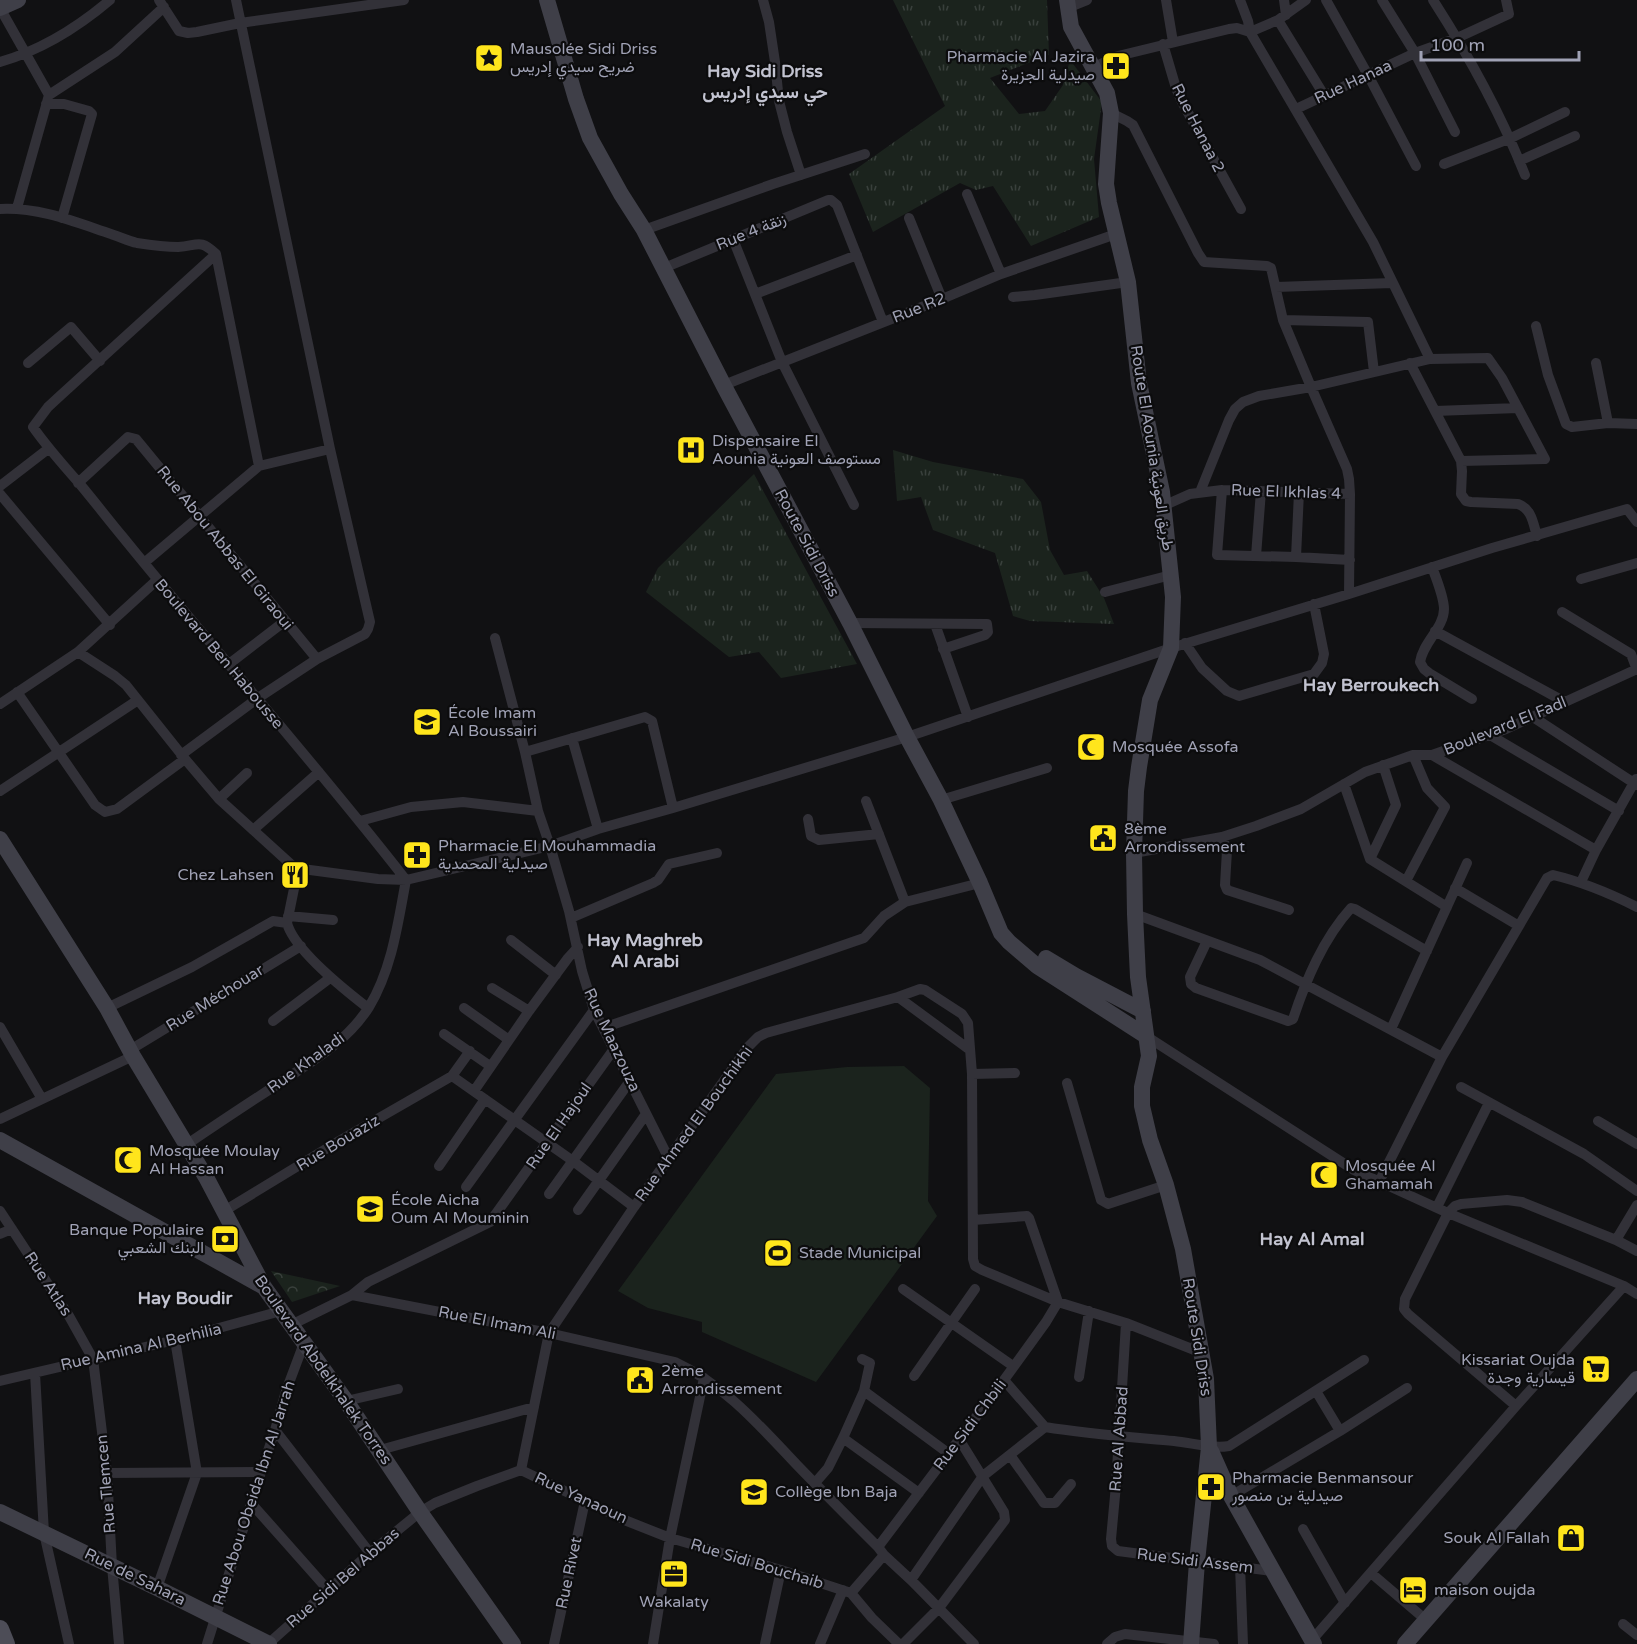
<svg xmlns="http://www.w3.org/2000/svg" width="1637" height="1644" viewBox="0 0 1637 1644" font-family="'Varela Round',Vazirmatn,sans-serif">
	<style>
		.grass { fill: url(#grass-tufts) }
		.forest { fill: url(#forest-crowns) }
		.garden { fill: #1b231d }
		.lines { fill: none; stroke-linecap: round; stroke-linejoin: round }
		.street { stroke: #323138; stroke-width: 10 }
		.secondary { stroke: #3f3f48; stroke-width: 16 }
		.primary { stroke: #4d4d57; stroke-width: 18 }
		.labels { text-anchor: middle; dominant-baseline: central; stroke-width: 4.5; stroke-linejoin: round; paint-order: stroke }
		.poi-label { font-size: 16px; fill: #a0a2b5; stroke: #0c0c0d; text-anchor: start }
		.street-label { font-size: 16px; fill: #a0a2b5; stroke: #0c0c0d }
		.neighbourhood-label { font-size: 18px; font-weight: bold; fill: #c2c3d0; stroke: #0c0c0d }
	</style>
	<defs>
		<pattern id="grass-tufts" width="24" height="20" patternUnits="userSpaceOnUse" patternTransform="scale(1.5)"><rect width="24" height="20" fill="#1b231d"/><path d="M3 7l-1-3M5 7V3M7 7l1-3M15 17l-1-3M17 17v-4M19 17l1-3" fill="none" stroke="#39403c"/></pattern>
		<pattern id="forest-crowns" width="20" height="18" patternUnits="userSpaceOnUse" patternTransform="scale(1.5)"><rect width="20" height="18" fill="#1b231d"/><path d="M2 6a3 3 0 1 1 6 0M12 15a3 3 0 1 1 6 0" fill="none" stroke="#39403c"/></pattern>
	</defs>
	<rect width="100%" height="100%" fill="#111113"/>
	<path class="grass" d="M893,0h154l2,55 -59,23 29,36 26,-3 18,-26 7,-25 32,42 -8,57 5,58 -68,29 -38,-60 -17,4 -16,-7 -87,49 -24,-58 96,-68z
		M893,450l40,12 90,17 18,23 9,48 14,25 23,-4 17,27 10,26 -84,-3 -17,-5 -18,-63 -62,-23 -12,-33 -24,4z
		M754,474l103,190 -76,14 -22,-26 -30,5 -83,-65 12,-24z"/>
	<path class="forest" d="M271,1271l69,15 -48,16z"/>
	<path class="garden" d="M904,1066l26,22 -2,113 9,15 -121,166 -114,-50v-10l-54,-14 -30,-17 158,-217 71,-7z"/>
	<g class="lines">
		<path class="street" d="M159,0l20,31 9,2 9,-1 43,-9 164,-23
			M763,0l6,22 6,40 4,39 8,31 14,43
			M1166,0l7,42
			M1240,0l8,21 2,11 28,-12 28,-20
			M1284,0l2,15
			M1326,0l42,75 48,91
			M1382,0l33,53 40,79
			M1433,0c36,56 68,114 92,175
			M0,8l49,87 -32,113
			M1067,8l20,-8
			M1278,20l46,75
			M1163,44l13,44 5,12 60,109
			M0,62c42,-12 77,-34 110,-62
			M1094,67l24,-11 111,-27 8,-1 13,4 123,210 57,117
			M49,95l66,-43 49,-45
			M46,104h18l25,7 3,3 -30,104
			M1296,109l119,-56 42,-15 52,-24 -3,-14
			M1111,113l16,8 6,4 65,128 6,9 63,4 4,2 12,52 28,67 36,82 2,10 1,15 -1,100
			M1519,161l56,-25
			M1444,164l67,-26 54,-26
			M967,194l34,80
			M0,209c39,-2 75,13 111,25 9,3 18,7 26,9 13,2 29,4 41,4 20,-1 21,-9 38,7l43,212
			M909,218l33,81
			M644,230l129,-46 92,-30
			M733,239l49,123 72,143
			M216,254l-155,141 -13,12 -15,20c14,20 30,38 46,56 15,18 29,36 43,53 94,116 193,227 284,344
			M664,268l164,-68h3l6,5 46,117
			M1276,287l116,-4
			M755,294l102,-39
			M1013,297l22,-2 93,-13
			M1283,320l85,2 6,50
			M1536,326l12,49 18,49 6,3 36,-4 29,1
			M28,363l43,-36 29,34
			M1410,363l51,98 1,10 -1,23 5,7 5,1 47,2c14,5 15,19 19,32
			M1596,363l12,60
			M724,385l218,-86 59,-25 115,-40
			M1435,411l83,-3
			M78,483l50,-46 8,2 181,220
			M0,486l48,-37
			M1222,490l-5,65 79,2 54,3
			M1200,492l29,-72 6,-11 8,-7 16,-6 52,-9 119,-28 58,-1 14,20 43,81 -84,2
			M0,494l110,131
			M1163,506l27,-12 32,-4 128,4
			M1256,556l5,-65
			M1296,557l3,-65
			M144,563l115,-97 71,-17
			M1432,567c4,11 12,30 12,42 0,19 -21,33 -24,53l4,7 5,4 43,26
			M1581,579l56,-16
			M1105,592l66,-17
			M1562,612l69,42 6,16
			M850,623l137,1 1,8 -3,3 -42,14
			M935,624l33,93
			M1435,631l130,71
			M495,638l30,114 13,59 12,35 19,65 13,60 12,39 75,149
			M1185,643l17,25 25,23 12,5 75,-22 8,-11 2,-9 -10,-50
			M78,652l37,24 11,9 59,74 34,40 76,69 83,11 28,1 144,-34 48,-17 75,-21 234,-71 264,-89 178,-54 143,-46 135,-39 10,13
			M229,664l56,-43
			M17,692l78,113 10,7 12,-3 68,-50
			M0,704l78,-52 79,-72
			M1533,717l104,68
			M1490,735l129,76
			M572,738l26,91
			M525,752l120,-35 7,4 21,87
			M181,755l77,-57 59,-39 48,-25 3,-5 2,-7 -40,-173 -94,-449
			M1432,755l164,95
			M1344,784l26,75 77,48
			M0,791l138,-91
			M219,799l28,-26
			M941,800l106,-32
			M866,801l39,101
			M808,819l3,17 8,4 60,-6
			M360,821l51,-14 52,-5 75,9
			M253,830l66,-58
			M1222,837l5,13 -2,35 2,5 62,20
			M1134,853l88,-16 34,-11 45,-17 64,-37 48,-17h19l74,-26 131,-60
			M1370,859l26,-54 -13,-40
			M298,869l-11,54c7,27 59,68 81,85
			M1406,881l39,-74 -18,-19 -14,-33
			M1581,882l15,-32 40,-71
			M1455,888l64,38
			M1135,914l125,46 182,97
			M288,916l45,4
			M571,918l82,-35 5,-3 11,-16 48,-11
			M511,940l45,35
			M1207,941l-17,36 1,7 5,4 92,33 5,-2c13,-39 30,-80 58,-111l4,1 72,42
			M492,988l37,23
			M898,997l72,53
			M107,1008l85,-41 81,-46 14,2
			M464,1008l45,32
			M273,1021l57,-43
			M0,1027l42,72
			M603,1028l261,-90 20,-22 21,-14 75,-19
			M1391,1029l76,-166
			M444,1034l46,32
			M1146,1036l208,134 94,43 176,73 13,8
			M130,1050l171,-104
			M972,1074l43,-1
			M452,1076l121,85 61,46
			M1067,1083l34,117 7,4 58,-19
			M1461,1087l123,67 53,37
			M474,1091l55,-80 39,-53 10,-11
			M0,1119l133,-63
			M1598,1121l39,23
			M186,1145c31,-21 61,-41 92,-61 33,-22 69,-42 91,-77 23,-38 29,-84 37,-127
			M439,1166l46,-67
			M1379,1182l63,-125 105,-179 6,-3c30,7 56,18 84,32
			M466,1187l128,-177
			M549,1194l81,-113
			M1437,1207l52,-104
			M578,1210l68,-96
			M0,1211l69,105 24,43 14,114 5,93 7,78
			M224,1211l115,-70 113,-65 18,-25
			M0,1234l12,-5
			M1616,1240l21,-35
			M903,1289l110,77
			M352,1295l197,38 126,29c50,23 85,64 122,103 27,28 54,55 81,82l6,8 27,25 63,64
			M1126,1323l-10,162 -5,54 1,7 6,5 154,20
			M291,1325l61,-30 16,-13 122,-60 124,-173
			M35,1373l9,160 25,111
			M914,1376l61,-87
			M1079,1377l10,-66
			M1004,1380l41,47
			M0,1381l175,-41 106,-29
			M864,1391l84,62
			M1316,1391l24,40
			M346,1401l52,-12
			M1516,1406l-108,-92 -4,-5 1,-10 43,-86 7,-7 6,-2 46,-4 15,2 94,38 21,11
			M1045,1427c43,7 86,10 129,14 19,2 37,8 55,5l135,-86
			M275,1430l95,123
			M843,1438l76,55
			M380,1450l154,-43
			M1010,1455l34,48h11l16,-19
			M521,1470l28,-137 85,-126 114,-160 10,-10 8,-4 132,-36 22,-8 5,1 37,24 6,9 4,51 1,185 2,7 7,4 76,32 68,21 76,30
			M521,1470l106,51 43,17 111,32 70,23 21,25 27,26
			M107,1473l154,-1
			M815,1483l13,-15 15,-30 21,-47 6,-28 -8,-4
			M1231,1496l109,-65 67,-43
			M251,1503l78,88
			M1303,1529l42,74
			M878,1547l126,-167 42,-58 12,-20 -29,-84 -2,-2 -54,4
			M1240,1566l3,78
			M1371,1573l55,47
			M911,1580l72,-104 62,-49
			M157,1588l40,-115 -22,-133
			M851,1593l33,-38
			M1623,1624l14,11
			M1312,1640l204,-234 108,-120
			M207,1644l54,-172 14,-42 11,-39 18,-48
			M268,1644l102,-91 50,-41 15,-9 42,-17 44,-16
			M554,1644l31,-143
			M653,1644l17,-106 34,-160
			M765,1644l16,-74
			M820,1644l23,-54
			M903,1644l36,-36 66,-88 -1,-8 -45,-73
			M1107,1644l8,-7 10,-3 89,10"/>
		<path class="secondary" d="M547,0l29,99 14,39 31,56 23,36 81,158 125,235 57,114 34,63 39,83 21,50 8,9 28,24 109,70
			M1067,0l4,27 36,66 4,20 -5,71 3,19 19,79 11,101 23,109 11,105 -2,51 -21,52 -11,67 -3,24 -2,62 1,61 3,63 11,79 -7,31v19l8,34 16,45 17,64 23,130 3,68 -12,115 -6,82
			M0,8l18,-8
			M0,839l107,169 26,48 74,123 57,108 82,114 74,111 93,132
			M1046,958l30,18 67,35
			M0,1140l264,147
			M1211,1451l20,45 83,148
			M0,1512l157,76 112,56
			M1405,1644l232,-265"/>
		<path class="primary" d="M0,1629l6,15"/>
	</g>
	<defs>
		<g id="sight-square" transform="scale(1.5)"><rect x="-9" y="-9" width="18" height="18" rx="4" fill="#ffe51c" stroke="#0c0c0d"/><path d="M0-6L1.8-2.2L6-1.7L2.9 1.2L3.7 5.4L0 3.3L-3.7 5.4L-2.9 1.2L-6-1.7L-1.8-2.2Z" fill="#111"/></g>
		<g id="pharmacy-square" transform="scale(1.5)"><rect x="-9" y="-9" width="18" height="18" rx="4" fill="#ffe51c" stroke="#0c0c0d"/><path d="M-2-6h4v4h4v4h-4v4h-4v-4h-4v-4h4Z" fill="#111"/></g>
		<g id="hospital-square" transform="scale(1.5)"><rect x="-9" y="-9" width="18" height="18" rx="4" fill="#ffe51c" stroke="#0c0c0d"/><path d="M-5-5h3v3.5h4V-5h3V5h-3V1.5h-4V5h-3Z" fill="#111"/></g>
		<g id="school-square" transform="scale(1.5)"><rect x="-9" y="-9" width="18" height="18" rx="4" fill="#ffe51c" stroke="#0c0c0d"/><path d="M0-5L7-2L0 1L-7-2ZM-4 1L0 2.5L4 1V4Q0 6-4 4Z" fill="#111"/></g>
		<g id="mosque-square" transform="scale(1.5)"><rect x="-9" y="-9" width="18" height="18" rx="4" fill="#ffe51c" stroke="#0c0c0d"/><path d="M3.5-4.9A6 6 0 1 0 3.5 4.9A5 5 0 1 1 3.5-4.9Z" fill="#111"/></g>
		<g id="civic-square" transform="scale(1.5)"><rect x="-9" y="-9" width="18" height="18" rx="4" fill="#ffe51c" stroke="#0c0c0d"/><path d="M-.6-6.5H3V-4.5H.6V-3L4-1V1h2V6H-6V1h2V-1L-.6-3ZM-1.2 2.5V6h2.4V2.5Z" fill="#111"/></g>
		<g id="restaurant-square" transform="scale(1.5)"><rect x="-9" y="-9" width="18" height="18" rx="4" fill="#ffe51c" stroke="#0c0c0d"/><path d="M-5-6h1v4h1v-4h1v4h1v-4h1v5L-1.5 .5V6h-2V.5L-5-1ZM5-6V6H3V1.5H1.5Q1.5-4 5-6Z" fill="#111"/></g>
		<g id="bank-square" transform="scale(1.5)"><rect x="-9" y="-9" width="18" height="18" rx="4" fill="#ffe51c" stroke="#0c0c0d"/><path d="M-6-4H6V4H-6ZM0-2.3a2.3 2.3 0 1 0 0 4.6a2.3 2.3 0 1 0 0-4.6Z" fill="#111"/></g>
		<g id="stadium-square" transform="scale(1.5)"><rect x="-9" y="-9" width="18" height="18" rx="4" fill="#ffe51c" stroke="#0c0c0d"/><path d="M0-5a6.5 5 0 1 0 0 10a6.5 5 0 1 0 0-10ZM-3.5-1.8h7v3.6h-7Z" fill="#111"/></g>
		<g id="supermarket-square" transform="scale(1.5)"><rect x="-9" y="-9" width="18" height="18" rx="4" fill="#ffe51c" stroke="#0c0c0d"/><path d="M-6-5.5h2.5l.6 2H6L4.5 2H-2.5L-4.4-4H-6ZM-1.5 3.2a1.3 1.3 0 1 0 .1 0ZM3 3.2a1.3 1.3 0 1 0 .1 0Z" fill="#111"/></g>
		<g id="shop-square" transform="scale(1.5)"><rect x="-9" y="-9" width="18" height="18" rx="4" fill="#ffe51c" stroke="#0c0c0d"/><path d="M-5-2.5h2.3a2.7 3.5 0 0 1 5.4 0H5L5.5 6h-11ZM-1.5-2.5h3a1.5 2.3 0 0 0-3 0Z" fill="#111"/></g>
		<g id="office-square" transform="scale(1.5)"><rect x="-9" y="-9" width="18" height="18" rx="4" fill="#ffe51c" stroke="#0c0c0d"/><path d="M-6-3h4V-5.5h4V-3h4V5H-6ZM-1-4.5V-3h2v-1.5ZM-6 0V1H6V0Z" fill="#111"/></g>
		<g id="hotel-square" transform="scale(1.5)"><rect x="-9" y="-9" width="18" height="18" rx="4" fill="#ffe51c" stroke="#0c0c0d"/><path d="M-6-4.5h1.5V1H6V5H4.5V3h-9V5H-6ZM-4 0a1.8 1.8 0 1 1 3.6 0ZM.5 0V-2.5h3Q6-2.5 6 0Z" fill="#111"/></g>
	</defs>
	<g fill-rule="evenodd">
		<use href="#sight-square" x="489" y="58"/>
		<use href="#pharmacy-square" x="1116" y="66"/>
		<use href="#hospital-square" x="691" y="450"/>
		<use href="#school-square" x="427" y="722"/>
		<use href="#mosque-square" x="1091" y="747"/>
		<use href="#civic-square" x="1103" y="838"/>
		<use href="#pharmacy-square" x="417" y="855"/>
		<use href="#restaurant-square" x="295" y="875"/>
		<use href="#mosque-square" x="128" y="1160"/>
		<use href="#mosque-square" x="1324" y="1175"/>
		<use href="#school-square" x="370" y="1209"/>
		<use href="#bank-square" x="225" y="1239"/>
		<use href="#stadium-square" x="778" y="1253"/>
		<use href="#supermarket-square" x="1596" y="1369"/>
		<use href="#civic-square" x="640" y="1380"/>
		<use href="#pharmacy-square" x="1211" y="1487"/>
		<use href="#school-square" x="754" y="1492"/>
		<use href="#shop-square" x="1571" y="1538"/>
		<use href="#office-square" x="674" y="1574"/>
		<use href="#hotel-square" x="1413" y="1590"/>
	</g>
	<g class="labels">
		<g class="poi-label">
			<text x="510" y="49">Mausolée Sidi Driss<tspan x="510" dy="18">ضريح سيدي إدريس</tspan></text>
			<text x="1095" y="57" text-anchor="end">Pharmacie Al Jazira<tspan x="1095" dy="18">صيدلية الجزيرة</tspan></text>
			<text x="712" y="441">Dispensaire El<tspan x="712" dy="18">Aounia مستوصف العونية</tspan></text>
			<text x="448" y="713">École Imam<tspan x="448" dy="18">Al Boussairi</tspan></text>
			<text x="1112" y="747">Mosquée Assofa</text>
			<text x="1124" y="829">8ème<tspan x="1124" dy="18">Arrondissement</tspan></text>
			<text x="438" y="846">Pharmacie El Mouhammadia<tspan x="438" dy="18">صيدلية المحمدية</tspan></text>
			<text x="274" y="875" text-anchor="end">Chez Lahsen</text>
			<text x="149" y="1151">Mosquée Moulay<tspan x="149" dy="18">Al Hassan</tspan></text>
			<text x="1345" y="1166">Mosquée Al<tspan x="1345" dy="18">Ghamamah</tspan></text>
			<text x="391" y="1200">École Aicha<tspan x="391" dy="18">Oum Al Mouminin</tspan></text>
			<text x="204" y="1230" text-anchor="end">Banque Populaire<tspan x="204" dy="18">البنك الشعبي</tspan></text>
			<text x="799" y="1253">Stade Municipal</text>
			<text x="1575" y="1360" text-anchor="end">Kissariat Oujda<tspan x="1575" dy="18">قيسارية وجدة</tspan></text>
			<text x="661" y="1371">2ème<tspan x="661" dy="18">Arrondissement</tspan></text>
			<text x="1232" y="1478">Pharmacie Benmansour<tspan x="1232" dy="18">صيدلية بن منصور</tspan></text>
			<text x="775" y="1492">Collège Ibn Baja</text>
			<text x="1550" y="1538" text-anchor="end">Souk Al Fallah</text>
			<text x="1434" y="1590">maison oujda</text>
			<text x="674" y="1602" text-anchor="middle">Wakalaty</text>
		</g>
		<g class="street-label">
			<text transform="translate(1353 82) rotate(-25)">Rue Hanaa</text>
			<text transform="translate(1198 128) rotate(63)">Rue Hanaa 2</text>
			<text transform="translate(751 232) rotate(-22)">Rue 4 زنقة</text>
			<text transform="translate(919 308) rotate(-22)">Rue R2</text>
			<text transform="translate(1152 448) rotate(81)">Route El Aounia طريق العونية</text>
			<text transform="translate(1286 492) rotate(2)">Rue El Ikhlas 4</text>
			<text transform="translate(807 543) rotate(62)">Route Sidi Driss</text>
			<text transform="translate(225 548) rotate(51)">Rue Abou Abbas El Giraoui</text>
			<text transform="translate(219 654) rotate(50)">Boulevard Ben Habousse</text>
			<text transform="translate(1505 726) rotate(-22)">Boulevard El Fadl</text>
			<text transform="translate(215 998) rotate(-32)">Rue Méchouar</text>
			<text transform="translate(612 1040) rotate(65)">Rue Maazouza</text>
			<text transform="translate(306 1063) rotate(-36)">Rue Khaladi</text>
			<text transform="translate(694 1124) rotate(-54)">Rue Ahmed El Bouchikhi</text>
			<text transform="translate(559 1126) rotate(-55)">Rue El Hajoul</text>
			<text transform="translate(338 1143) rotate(-31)">Rue Bouaziz</text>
			<text transform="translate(48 1284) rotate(57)">Rue Atlas</text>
			<text transform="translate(497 1323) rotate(11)">Rue El Imam Ali</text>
			<text transform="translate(1197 1337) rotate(81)">Route Sidi Driss</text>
			<text transform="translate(141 1347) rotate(-13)">Rue Amina Al Berhilia</text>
			<text transform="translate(323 1370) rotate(55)">Boulevard Abdelkhalek Torres</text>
			<text transform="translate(970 1425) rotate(-53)">Rue Sidi Chbili</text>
			<text transform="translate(1119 1439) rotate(-86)">Rue Al Abbad</text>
			<text transform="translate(106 1484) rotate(-95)">Rue Tlemcen</text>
			<text transform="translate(254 1493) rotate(-72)">Rue Abou Obeida Ibn Al Jarrah</text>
			<text transform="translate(581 1498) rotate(25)">Rue Yanaoun</text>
			<text transform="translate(1195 1561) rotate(7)">Rue Sidi Assem</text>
			<text transform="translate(757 1564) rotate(17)">Rue Sidi Bouchaib</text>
			<text transform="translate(569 1573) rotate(-78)">Rue Rivet</text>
			<text transform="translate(135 1577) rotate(26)">Rue de Sahara</text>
			<text transform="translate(343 1578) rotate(-41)">Rue Sidi Bel Abbas</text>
		</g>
		<g class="neighbourhood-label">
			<text x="765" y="71">Hay Sidi Driss<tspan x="765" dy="21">حي سيدي إدريس</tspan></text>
			<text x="1371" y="685">Hay Berroukech</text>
			<text x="645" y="940">Hay Maghreb<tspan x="645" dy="21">Al Arabi</tspan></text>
			<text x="1312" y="1239">Hay Al Amal</text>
			<text x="185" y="1298">Hay Boudir</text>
		</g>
	</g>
	<path d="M1421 51v9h158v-9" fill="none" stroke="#a0a2b5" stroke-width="3"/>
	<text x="1430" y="51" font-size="18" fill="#a0a2b5" stroke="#0c0c0d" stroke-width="4.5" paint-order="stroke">100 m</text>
</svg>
